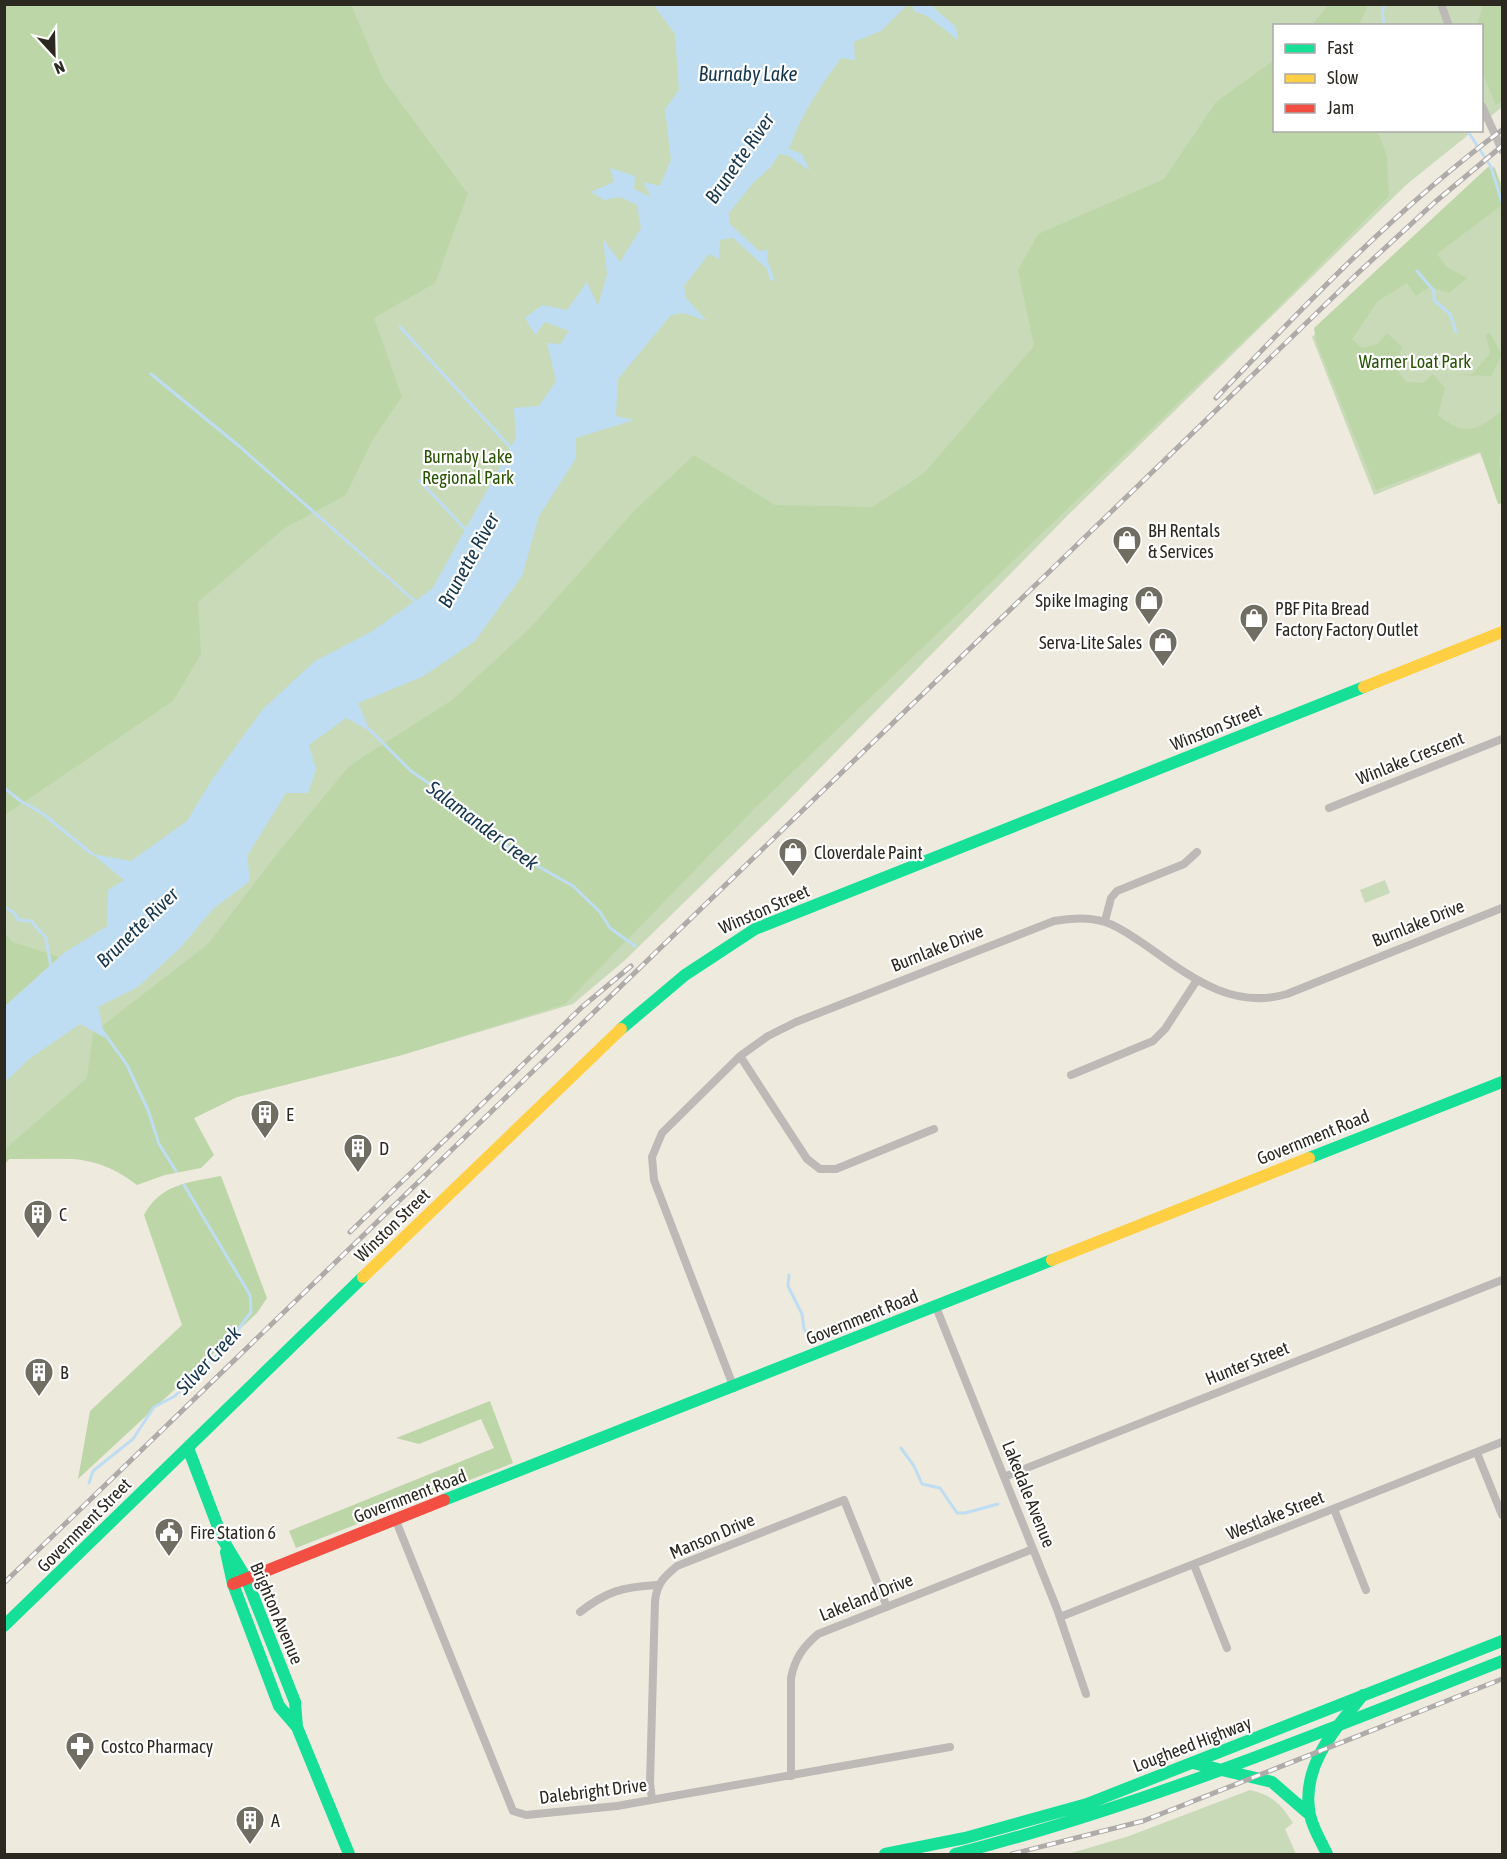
<svg xmlns="http://www.w3.org/2000/svg" width="1507" height="1859" viewBox="0 0 1507 1859" font-family="'Asap Condensed',sans-serif">
	<style>
		.green { fill: #c9dab9 }
		.forest { fill: #bdd6a8 }
		.water { fill: #beddf2 }
		.lines { fill: none; stroke-linecap: round; stroke-linejoin: round }
		.stream { stroke: #beddf2; stroke-width: 3 }
		.street { stroke: #bdb9b7; stroke-width: 8 }
		.fast { stroke: #16e098; stroke-width: 12 }
		.slow { stroke: #ffcf43; stroke-width: 12 }
		.jam { stroke: #f24e42; stroke-width: 12 }
		.rail-casing { stroke: #aeaba8; stroke-width: 5 }
		.rail { stroke: #fff; stroke-width: 3; stroke-dasharray: 9; stroke-linecap: butt }
		.labels { text-anchor: middle; dominant-baseline: central; stroke-width: 4.5; stroke-linejoin: round; paint-order: stroke }
		.park-label { font-size: 18px; fill: #285303; stroke: #fff }
		.poi-label { font-size: 18px; fill: #2c2921; stroke: #fff; text-anchor: start }
		.street-label { font-size: 18px; fill: #2c2921; stroke: #fff }
		.water-label { font-size: 20px; font-style: italic; fill: #15364d; stroke: #fff }
	</style>
	<rect width="100%" height="100%" fill="#eeeade"/>
	<path class="green" d="M5,5h1497v102l-20,17v-98h-208v104l199,1 -67,54 -339,331 -288,294 -155,151 -51,43 -171,51 -165,42 -43,21 -105,41h-80l-4,5z
		M1494,166l8,20v322l-22,-55 -106,42 -62,-158z
		M1385,880l5,13 -25,10 -5,-13z
		M1250,1790c22,5 31,14 43,33l-8,6 11,25h-228l61,-18z"/>
	<path class="forest" d="M5,4l346,1 32,74 85,115 -33,89 -61,35 28,79 -29,42 -27,56 -61,33 -87,74 3,52 -28,47 -168,114z
		M1328,5v-1l40,1 -9,20h-47z
		M1483,5h19v96l-6,4 -14,-33v-46l-5,-1z
		M1274,60v70l104,1 9,25 2,40 -123,123 -510,488 -191,197 -163,51 -165,42 -43,21 20,37 -13,13 -36,7 -28,10c-44,-34 -75,-26 -128,-26l-4,5v-15l82,-71 6,-45 115,-89 68,-89 73,-89 103,-66 78,-72 104,-117 60,-56 81,50 97,2 51,-33 111,-128 -16,-76 20,-36 126,-55 52,-77z
		M1488,167l7,2 7,25v11l-65,49 10,13 20,11 -18,15 -20,-6 -13,9 -9,-13 -29,18 -26,38 10,9 15,-4 10,-11 15,14 -6,20 10,15 17,1 10,-9 12,14 -7,27c29,23 38,15 64,-4l-3,56 3,1v35l-4,1 -18,-53 -104,39 -60,-149 -2,-13z
		M1490,333l12,22 -11,21 -31,-1 12,-1 18,-20 -4,-19z
		M5,934l8,8 46,15 -54,49z
		M221,1176l46,122 -10,15 -179,166 12,-68 92,-86 -38,-110c16,-31 46,-33 77,-39z
		M490,1401l23,62 -217,85 -7,-17 205,-83 -13,-29 -62,25 -23,-6z"/>
	<path class="water" d="M657,4l250,1 -26,26 -27,11 1,18 -14,-2c-21,29 -40,56 -52,91l13,5 8,17 -21,-15 -10,-2 -8,13 -17,15 -25,31 1,11 29,27 9,-1 -1,9 8,22 -5,-1 -3,-11 -34,-31 -13,2 -1,19 -10,-5 -25,32 2,12 21,23 -23,-8 -13,2 -53,64 -2,37 18,4 -58,18v20l-37,58 -17,60 -47,65 -53,36 -64,26 12,28 -24,-13 -37,27 7,24 -8,24h-22l-39,63 3,25 -36,27 -34,40 -42,39 -40,20 7,31 -25,-14 -51,35 -24,23v-76l59,-53 43,-27 1,-36 16,-10 -32,-26 39,7 56,-40 26,-43 50,-69 52,-48 56,-29 61,-43 84,-151 -2,-30 25,-2 17,-25 -9,-38 13,1 9,-13 -24,-9 -10,13 -10,-17 17,-13 25,5 20,-28 11,24 9,-32 -4,-35 17,23 21,-34 -4,-23 -17,-8 -16,3 -13,-8 23,-10 -4,-14 25,8 -1,13 17,8 -8,-15 17,4 11,-26 -6,-51 14,-19 -4,-56 -20,-27z
		M912,5h23l-1,3 22,19 2,13 -31,-24 -13,-5z"/>
	<g class="lines">
		<path class="stream" d="M1385,4l-3,9 3,13
			M1464,130l5,3 22,34 11,36
			M1417,271l17,20v9l16,14 6,18
			M400,327l112,122
			M151,374l88,72 179,158
			M419,480l48,51
			M369,729l42,42 62,43 43,40 57,32 27,26 10,16 25,18
			M4,788l18,14 20,11 50,41
			M4,907l9,5 6,8 12,1 15,17 5,30
			M102,1030l25,35 21,45 11,34 17,27
			M789,1275l-1,11 14,28 2,15 8,11
			M901,1448l13,18 8,18 18,4 17,25h8l33,-9
			M89,1483l4,-12 40,-32 21,-32 21,-11 52,-51 24,-33 -1,-17 -66,-110
			M90,1513l3,9"/>
		<path class="street" d="M1441,4l8,22
			M1482,106l20,44
			M1329,808l173,-69
			M1105,921l6,-23 6,-7 67,-27 13,-12
			M740,1056l67,103 13,10h16l98,-40
			M1071,1075l82,-34 12,-12 32,-49
			M936,1307l121,302 29,85
			M734,1388l-80,-208 -2,-23 10,-24 78,-77 28,-20 28,-14 258,-101c16,-3 35,-4 51,1 13,4 25,13 36,20 45,31 88,69 146,52l215,-86
			M1477,1453l25,62
			M1004,1477l498,-197
			M1334,1509l32,81
			M396,1521l117,290 13,4 91,-9 333,-59
			M1194,1565l33,83
			M580,1612c27,-21 43,-25 77,-27
			M1060,1617l442,-175
			M791,1776v-98c4,-20 12,-31 27,-44l215,-85
			M652,1800l-2,-17 5,-182c2,-18 9,-24 22,-35l167,-66 43,107"/>
		<path class="fast" d="M621,1029l64,-54 70,-46 609,-242
			M1309,1158l193,-76
			M188,1448l35,92 23,38 49,124 2,25 52,127
			M444,1500l608,-240
			M226,1552l7,32 46,122 18,21
			M4,1626l359,-349
			M1193,1763l79,19 38,33
			M885,1854l80,-16 122,-34 415,-163
			M955,1854c188,-48 367,-122 547,-193
			M1327,1854c-6,-13 -14,-25 -17,-39 -10,-48 25,-86 53,-120"/>
		<path class="slow" d="M1364,687l138,-55
			M1052,1260l257,-102
			M363,1277l258,-248"/>
		<path class="jam" d="M233,1584l211,-84"/>
		<g class="rail-casing">
			<path id="rail" d="M1216,398c90,-94 181,-190 286,-268
				M350,1232l232,-225 49,-41
				M4,1583l1355,-1311 76,-70 67,-56
				M1012,1854l131,-33 359,-142"/>
		</g>
		<use href="#rail" class="rail"/>
	</g>
	<defs>
		<g id="shop-pin" transform="scale(1.5)"><path d="M0 17L-7.5 6A9.5 9.5 0 1 1 7.5 6Z" fill="#706d63" stroke="#fff"/><path d="M-5-2.5h2.3a2.7 3.5 0 0 1 5.4 0H5L5.5 6h-11ZM-1.5-2.5h3a1.5 2.3 0 0 0-3 0Z" fill="#fff"/></g>
		<g id="building-pin" transform="scale(1.5)"><path d="M0 17L-7.5 6A9.5 9.5 0 1 1 7.5 6Z" fill="#706d63" stroke="#fff"/><path d="M-4-6H4V6H1V3H-1V6H-4ZM-2.5-4.3h1.7v1.8h-1.7ZM.8-4.3h1.7v1.8H.8ZM-2.5-1h1.7V.8h-1.7ZM.8-1h1.7V.8H.8Z" fill="#fff"/></g>
		<g id="civic-pin" transform="scale(1.5)"><path d="M0 17L-7.5 6A9.5 9.5 0 1 1 7.5 6Z" fill="#706d63" stroke="#fff"/><path d="M-.6-6.5H3V-4.5H.6V-3L4-1V1h2V6H-6V1h2V-1L-.6-3ZM-1.2 2.5V6h2.4V2.5Z" fill="#fff"/></g>
		<g id="pharmacy-pin" transform="scale(1.5)"><path d="M0 17L-7.5 6A9.5 9.5 0 1 1 7.5 6Z" fill="#706d63" stroke="#fff"/><path d="M-2-6h4v4h4v4h-4v4h-4v-4h-4v-4h4Z" fill="#fff"/></g>
	</defs>
	<g fill-rule="evenodd">
		<use href="#shop-pin" x="1127" y="540"/>
		<use href="#shop-pin" x="1149" y="600"/>
		<use href="#shop-pin" x="1254" y="618"/>
		<use href="#shop-pin" x="1163" y="642"/>
		<use href="#shop-pin" x="793" y="852"/>
		<use href="#building-pin" x="265" y="1114"/>
		<use href="#building-pin" x="358" y="1148"/>
		<use href="#building-pin" x="38" y="1214"/>
		<use href="#building-pin" x="39" y="1372"/>
		<use href="#civic-pin" x="169" y="1532"/>
		<use href="#pharmacy-pin" x="80" y="1746"/>
		<use href="#building-pin" x="250" y="1820"/>
	</g>
	<g class="labels">
		<g class="park-label">
			<text x="1415" y="361">Warner Loat Park</text>
			<text x="468" y="456">Burnaby Lake<tspan x="468" dy="21">Regional Park</tspan></text>
		</g>
		<g class="poi-label">
			<text x="1148" y="530">BH Rentals<tspan x="1148" dy="21">&amp; Services</tspan></text>
			<text x="1128" y="600" text-anchor="end">Spike Imaging</text>
			<text x="1275" y="608">PBF Pita Bread<tspan x="1275" dy="21">Factory Factory Outlet</tspan></text>
			<text x="1142" y="642" text-anchor="end">Serva-Lite Sales</text>
			<text x="814" y="852">Cloverdale Paint</text>
			<text x="286" y="1114">E</text>
			<text x="379" y="1148">D</text>
			<text x="59" y="1214">C</text>
			<text x="60" y="1372">B</text>
			<text x="190" y="1532">Fire Station 6</text>
			<text x="101" y="1746">Costco Pharmacy</text>
			<text x="271" y="1820">A</text>
		</g>
		<g class="street-label">
			<text transform="translate(1216 727) rotate(-22)">Winston Street</text>
			<text transform="translate(1410 758) rotate(-22)">Winlake Crescent</text>
			<text transform="translate(764 909) rotate(-24)">Winston Street</text>
			<text transform="translate(1418 923) rotate(-22)">Burnlake Drive</text>
			<text transform="translate(937 948) rotate(-22)">Burnlake Drive</text>
			<text transform="translate(1313 1137) rotate(-22)">Government Road</text>
			<text transform="translate(392 1225) rotate(-44)">Winston Street</text>
			<text transform="translate(862 1317) rotate(-22)">Government Road</text>
			<text transform="translate(1247 1363) rotate(-22)">Hunter Street</text>
			<text transform="translate(1029 1494) rotate(68)">Lakedale Avenue</text>
			<text transform="translate(410 1496) rotate(-21)">Government Road</text>
			<text transform="translate(1275 1515) rotate(-22)">Westlake Street</text>
			<text transform="translate(84 1525) rotate(-45)">Government Street</text>
			<text transform="translate(712 1536) rotate(-23)">Manson Drive</text>
			<text transform="translate(866 1597) rotate(-22)">Lakeland Drive</text>
			<text transform="translate(277 1613) rotate(67)">Brighton Avenue</text>
			<text transform="translate(1192 1744) rotate(-21)">Lougheed Highway</text>
			<text transform="translate(593 1791) rotate(-7)">Dalebright Drive</text>
		</g>
		<g class="water-label">
			<text x="748" y="73">Burnaby Lake</text>
			<text transform="translate(739 158) rotate(-55)">Brunette River</text>
			<text transform="translate(468 560) rotate(-61)">Brunette River</text>
			<text transform="translate(483 825) rotate(37)">Salamander Creek</text>
			<text transform="translate(137 927) rotate(-44)">Brunette River</text>
			<text transform="translate(208 1360) rotate(-47)">Silver Creek</text>
		</g>
	</g>
	<rect width="1507" height="1859" fill="none" stroke="#2c2921" stroke-width="12"/>
	<rect x="1273" y="24" width="210" height="108" fill="#ffffff" stroke="#aba9a6" stroke-width="1.5"/>
	<rect x="1285" y="44" width="30" height="9" fill="#16e098" stroke="#aba9a6" stroke-width="1.5"/>
	<text x="1327" y="54" font-size="18" fill="#2c2921">Fast</text>
	<rect x="1285" y="74" width="30" height="9" fill="#ffcf43" stroke="#aba9a6" stroke-width="1.5"/>
	<text x="1327" y="84" font-size="18" fill="#2c2921">Slow</text>
	<rect x="1285" y="104" width="30" height="9" fill="#f24e42" stroke="#aba9a6" stroke-width="1.5"/>
	<text x="1327" y="114" font-size="18" fill="#2c2921">Jam</text>
	<g transform="translate(54 54) rotate(158)" stroke="#ffffff" stroke-width="4.5" paint-order="stroke">
	<path d="M0-4.5L10 22L0 15L-10 22Z" fill="#2c2921"/>
	<text y="-9" font-size="16" font-weight="bold" text-anchor="middle" fill="#2c2921">N</text>
	</g>
</svg>
